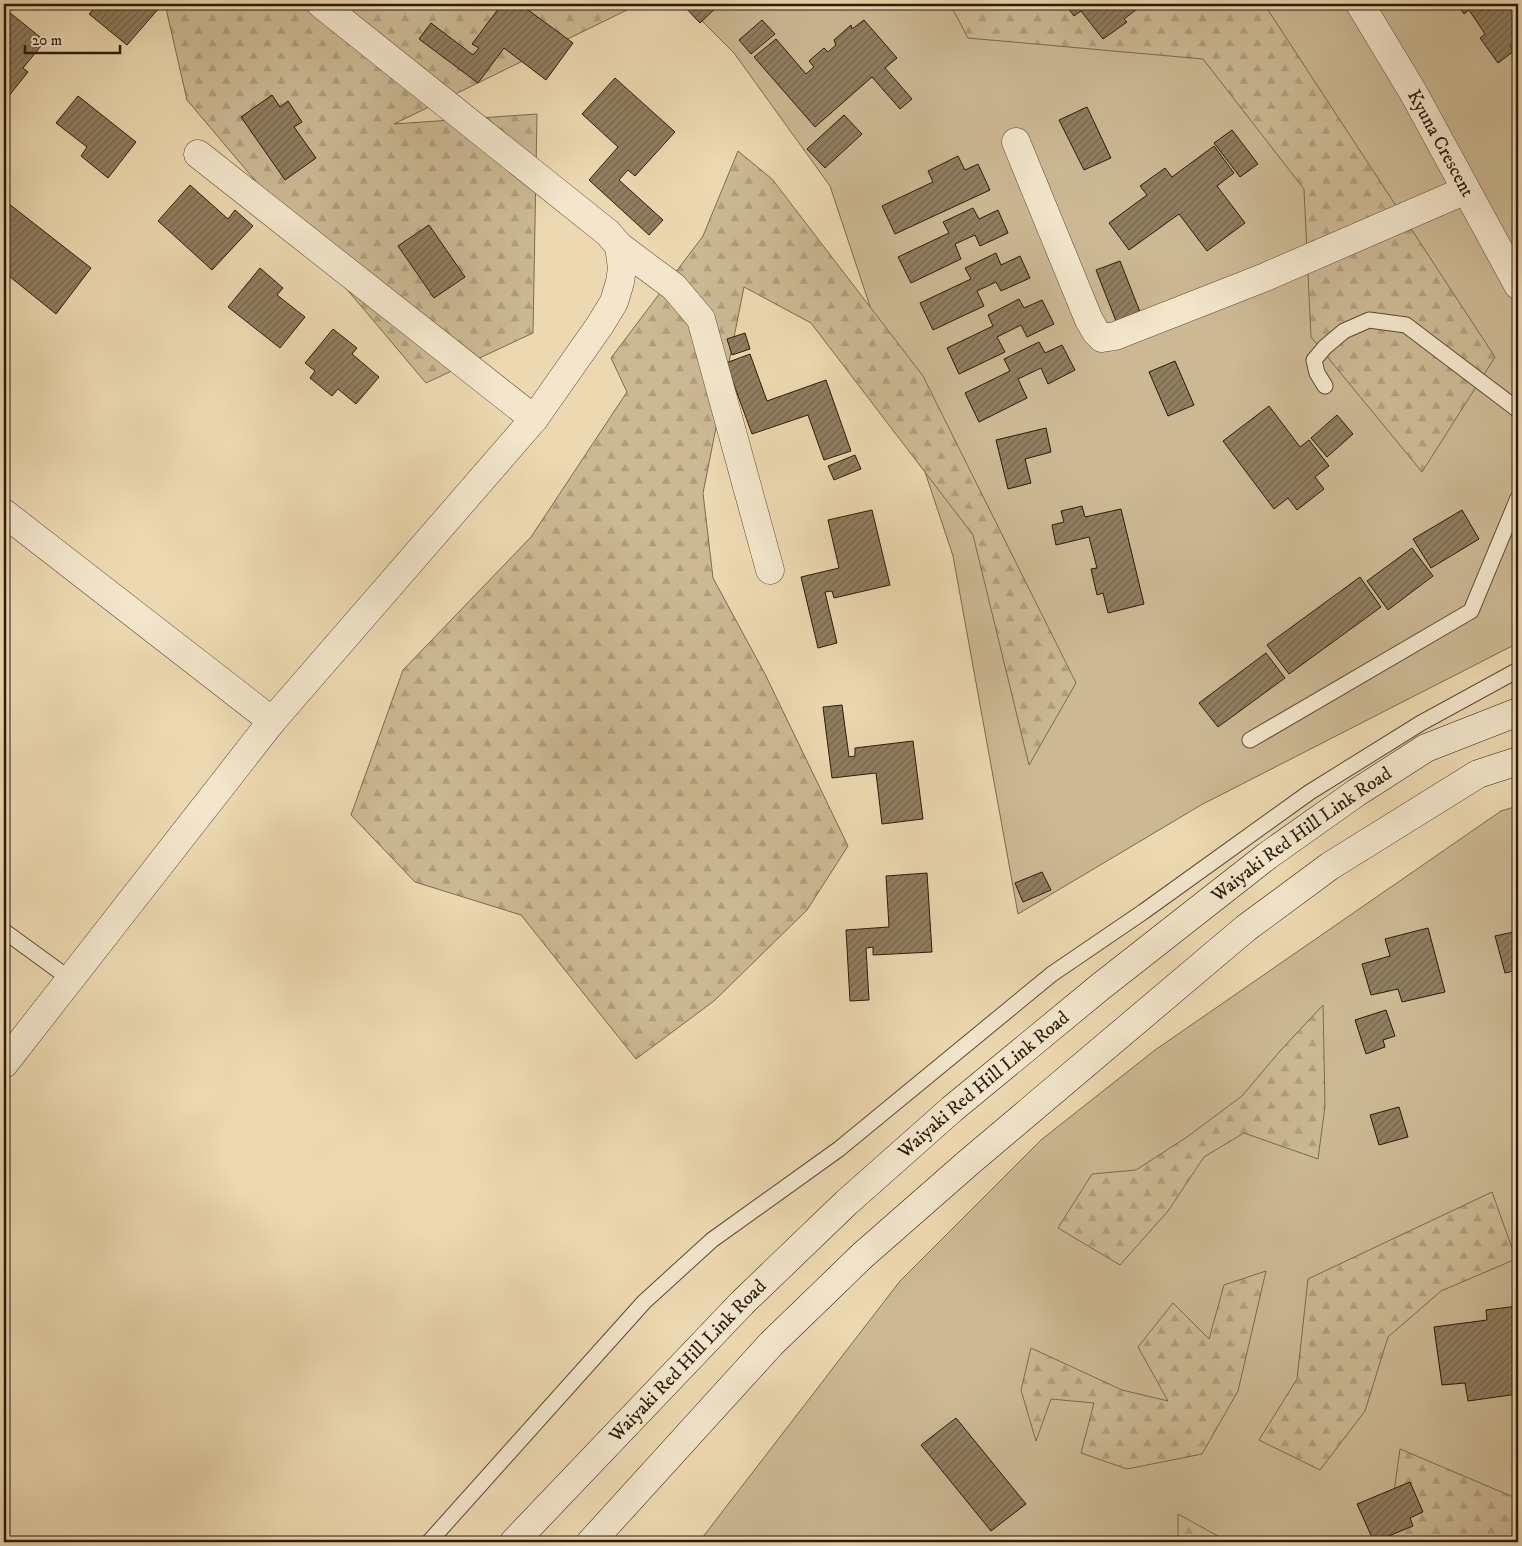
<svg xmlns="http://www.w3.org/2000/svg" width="1522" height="1546" viewBox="0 0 1522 1546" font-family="'IM FELL DW Pica',serif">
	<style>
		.green { fill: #ccb994; stroke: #7c6a4e }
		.forest { fill: url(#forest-firs); stroke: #7c6a4e }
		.building { fill: url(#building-hatch); stroke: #2b1b08 }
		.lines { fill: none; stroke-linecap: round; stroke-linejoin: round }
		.lane-casing { stroke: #5c4a32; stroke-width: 17 }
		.street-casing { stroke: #5c4a32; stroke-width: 29 }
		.secondary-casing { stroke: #2b1b08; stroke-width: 29 }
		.lane { stroke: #f3e6cc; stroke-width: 15 }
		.street { stroke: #f3e6cc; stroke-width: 28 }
		.secondary { stroke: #f3e6cc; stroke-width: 28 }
		.labels { text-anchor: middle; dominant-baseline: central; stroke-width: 5; stroke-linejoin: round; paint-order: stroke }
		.street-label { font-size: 19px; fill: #2b1b08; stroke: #f3e6cc }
	</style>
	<defs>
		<pattern id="forest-firs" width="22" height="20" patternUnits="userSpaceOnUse" patternTransform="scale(1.25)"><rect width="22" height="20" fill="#ccb994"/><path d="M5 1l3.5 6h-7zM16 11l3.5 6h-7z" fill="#af9e7e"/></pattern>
		<pattern id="building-hatch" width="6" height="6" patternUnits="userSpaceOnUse" patternTransform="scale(1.25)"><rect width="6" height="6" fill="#907e60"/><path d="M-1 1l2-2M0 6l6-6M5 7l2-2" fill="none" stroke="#76664d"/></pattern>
	</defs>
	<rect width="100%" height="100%" fill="#edd9b1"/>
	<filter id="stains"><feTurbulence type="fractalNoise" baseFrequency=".004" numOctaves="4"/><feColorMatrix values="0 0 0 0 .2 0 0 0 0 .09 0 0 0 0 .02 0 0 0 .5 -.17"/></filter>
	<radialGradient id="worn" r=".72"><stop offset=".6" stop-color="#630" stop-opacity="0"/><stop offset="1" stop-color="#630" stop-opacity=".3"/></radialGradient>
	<path class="green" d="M685,4h833v639l-317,162 -183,109 -65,-358 -123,-370 -96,-133z
		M1518,806v736h-819l201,-261 141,-141 114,-90 346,-239z"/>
	<path class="forest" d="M165,4h460l2,6 -233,114 143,-10 -4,219 -107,50 -239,-283z
		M950,4h314l231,353 -73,115 -111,-135 -7,-148 -101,-130 -235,-21z
		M738,151l34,28 151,197 153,307 -47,82 -56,-230 -162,-212 -67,-36 -41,206 10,85 52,96 83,172 -41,64 -93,91 -78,58 -115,-144 -106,-33 -64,-67 52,-145 128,-133 96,-145 -16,-34 92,-122z
		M1323,1005l2,101 -7,53 -74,-26 -40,24 -36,54 -48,54 -62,-37 34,-54 44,-4 51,-33 55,-41 38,-45z
		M1492,1192l24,67 -75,32 -53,46 -23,74 -45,59 -61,-30 38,-61 11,-100z
		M1266,1271l-28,120 -36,63 -75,15 -46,-16 13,-50 -43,-4 -15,42 -15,-51 10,-42 91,42 46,11 -30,-54 35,-44 36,36 15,-54z
		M1400,1449l118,50v43h-131z
		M1178,1514l49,27v1h-49z"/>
	<path class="building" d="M98,4h58l4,3 -33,38 -38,-31z
		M502,4h18l53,39 -27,37 -42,-32 -26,35 -59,-44 12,-16 42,32 6,-7 -7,-4z
		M682,4h38l-20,19z
		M1065,4h69l3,5 -13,10 3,3 -24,17 -22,-28 -7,5z
		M1457,4h61v36l-8,6 4,5 -16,12 -18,-25 5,-4 -16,-24 -5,4z
		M4,8l41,33 -22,27 5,4 -24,30z
		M762,20l13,14 -24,20 -12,-14z
		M864,20l33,38 -12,10 27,31 -12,10 -28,-32 -57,50 -61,-70 22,-18 30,35 8,-7 -5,-6 15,-13 4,4 8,-7 -2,-5 17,-15 1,4z
		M615,78l60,54 -40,44 -7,-6 -9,10 44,40 -14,15 -60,-55 29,-33 -36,-33z
		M272,95l8,12 8,-6 14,21 -8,5 22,31 -31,22 -44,-63z
		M78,96l58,46 -28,36 -27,-22 6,-9 -31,-24z
		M1087,107l24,51 -27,12 -25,-50z
		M844,115l18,19 -37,34 -18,-19z
		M1232,130l26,34 -18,13 -26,-34z
		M1214,146l20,27 -17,13 28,37 -38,28 -28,-37 -50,36 -20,-27 38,-28 -7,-9 25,-18 7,9z
		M958,156l7,14 13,-6 12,26 -95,44 -13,-28 51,-24 -5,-11z
		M190,185l38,34 7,-9 18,16 -41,44 -54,-49z
		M4,200l87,68 -35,46 -52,-42z
		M973,208l6,11 19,-9 10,23 -28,13 -5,-11 -20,9 6,15 -50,24 -13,-26 51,-24 -6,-11z
		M429,225l36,52 -31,21 -36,-52z
		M996,253l5,12 19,-9 10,22 -29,13 -5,-9 -19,9 7,15 -51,24 -13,-27 51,-24 -6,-11z
		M1120,261l20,51 -24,9 -20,-51z
		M260,268l23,20 -6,7 28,22 -25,31 -52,-41z
		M1019,299l5,9 18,-8 12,24 -27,13 -6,-12 -24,12 8,15 -46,22 -12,-26 46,-22 -5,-11z
		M333,329l24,19 -5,6 27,23 -23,27 -18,-15 -6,7 -22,-18 5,-7 -10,-8z
		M745,333l5,16 -18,6 -5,-16z
		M1039,342l6,11 17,-8 13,25 -27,14 -7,-16 -23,11 9,19 -48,24 -14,-29 45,-22 -6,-12z
		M750,354l17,47 59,-21 25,71 -27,9 -16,-45 -56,19 -26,-71z
		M1175,361l19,44 -26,11 -19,-44z
		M1269,406l31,41 9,-7 20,26 -14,11 9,12 -27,21 -9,-12 -14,11 -51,-68z
		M1337,415l16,19 -26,23 -16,-19z
		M1046,428l5,24 -26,7 6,24 -23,6 -12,-49z
		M855,455l6,14 -27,11 -6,-14z
		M1082,506l3,11 36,-8 23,95 -36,9 -5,-20 -6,2 -6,-26 6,-1 -8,-31 -33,8 -4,-20 12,-3 -3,-11z
		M872,510l18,75 -56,13 -2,-7 -7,1 12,51 -19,5 -17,-71 38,-9 -11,-48z
		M1462,510l17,29 -48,29 -18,-29z
		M1412,548l21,28 -45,34 -21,-29z
		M1360,577l21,30 -92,67 -22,-29z
		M1266,653l19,25 -67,49 -19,-24z
		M842,705l7,52 6,-1v-8l58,-7 10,78 -41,5 -6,-51 -44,5 -9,-71z
		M1042,872l9,18 -28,12 -8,-19z
		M927,873l5,79 -59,3v-8l-7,1 3,52 -19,1 -4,-71 43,-3 -3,-51z
		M1428,928l17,64 -43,10 -4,-13 -27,6 -9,-31 28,-8 -5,-17z
		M1518,931v39l-13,3 -10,-37z
		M1386,1010l9,26 -12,4 2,7 -19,7 -11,-34z
		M1399,1107l9,30 -29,8 -9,-30z
		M1518,1306v88l-50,7 -3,-18 -23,2 -8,-58 53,-7 -1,-10z
		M956,1418l70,86 -35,27 -70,-86z
		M1410,1482l13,30 -13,6 3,8 -39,16 -17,-38z"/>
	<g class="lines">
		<g class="lane-casing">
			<path id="lane" d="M1325,386l-8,-13 -3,-13 11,-13 19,-16 25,-11 37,5 112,85
				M1250,740l221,-129 47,-113
				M4,931l66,48
				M429,1542l215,-240 68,-62 127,-91 213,-175 91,-62 167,-120 111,-69 97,-53"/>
		</g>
		<g class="street-casing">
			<g id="street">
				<path id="s1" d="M1360,4l53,88 105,193"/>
				<path d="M1016,142l73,178 7,12 6,6 13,-2 148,-58 203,-88"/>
				<path d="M198,154l336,265"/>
				<path d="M619,246l55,41 27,32 69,251"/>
				<path d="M4,513l268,208"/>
				<path d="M4,1064l268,-343 262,-302 66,-94 14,-23 6,-20 2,-14 -3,-22 -11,-13 -287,-229"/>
			</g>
		</g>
		<g class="secondary-casing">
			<g id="secondary">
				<path id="s2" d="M514,1542l228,-239 104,-100 106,-94 148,-122 167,-131 89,-63 70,-45 92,-36"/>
				<path d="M591,1542l180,-198 92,-89 105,-92 278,-235 84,-62 148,-92 40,-13"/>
			</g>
		</g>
		<use href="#lane" class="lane"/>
		<use href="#street" class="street"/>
		<use href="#secondary" class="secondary"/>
	</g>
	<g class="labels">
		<g class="street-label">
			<text stroke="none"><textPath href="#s1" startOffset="161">Kyuna Crescent</textPath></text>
			<text stroke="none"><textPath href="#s2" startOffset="1061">Waiyaki Red Hill Link Road</textPath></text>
			<text stroke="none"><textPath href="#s2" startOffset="656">Waiyaki Red Hill Link Road</textPath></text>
			<text stroke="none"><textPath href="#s2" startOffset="251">Waiyaki Red Hill Link Road</textPath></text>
		</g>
	</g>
	<rect width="1522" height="1546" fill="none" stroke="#edd9b1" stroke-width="20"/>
	<rect x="5" y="5" width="1512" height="1536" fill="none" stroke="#2b1b08" stroke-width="2.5"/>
	<rect x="10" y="10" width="1502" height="1526" fill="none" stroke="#2b1b08"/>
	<path d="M25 45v8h95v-8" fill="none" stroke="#2b1b08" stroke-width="2.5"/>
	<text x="32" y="45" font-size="15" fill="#2b1b08" stroke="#f3e6cc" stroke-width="4" paint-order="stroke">20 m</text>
	<rect width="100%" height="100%" filter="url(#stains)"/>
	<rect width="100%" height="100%" fill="url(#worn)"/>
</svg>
